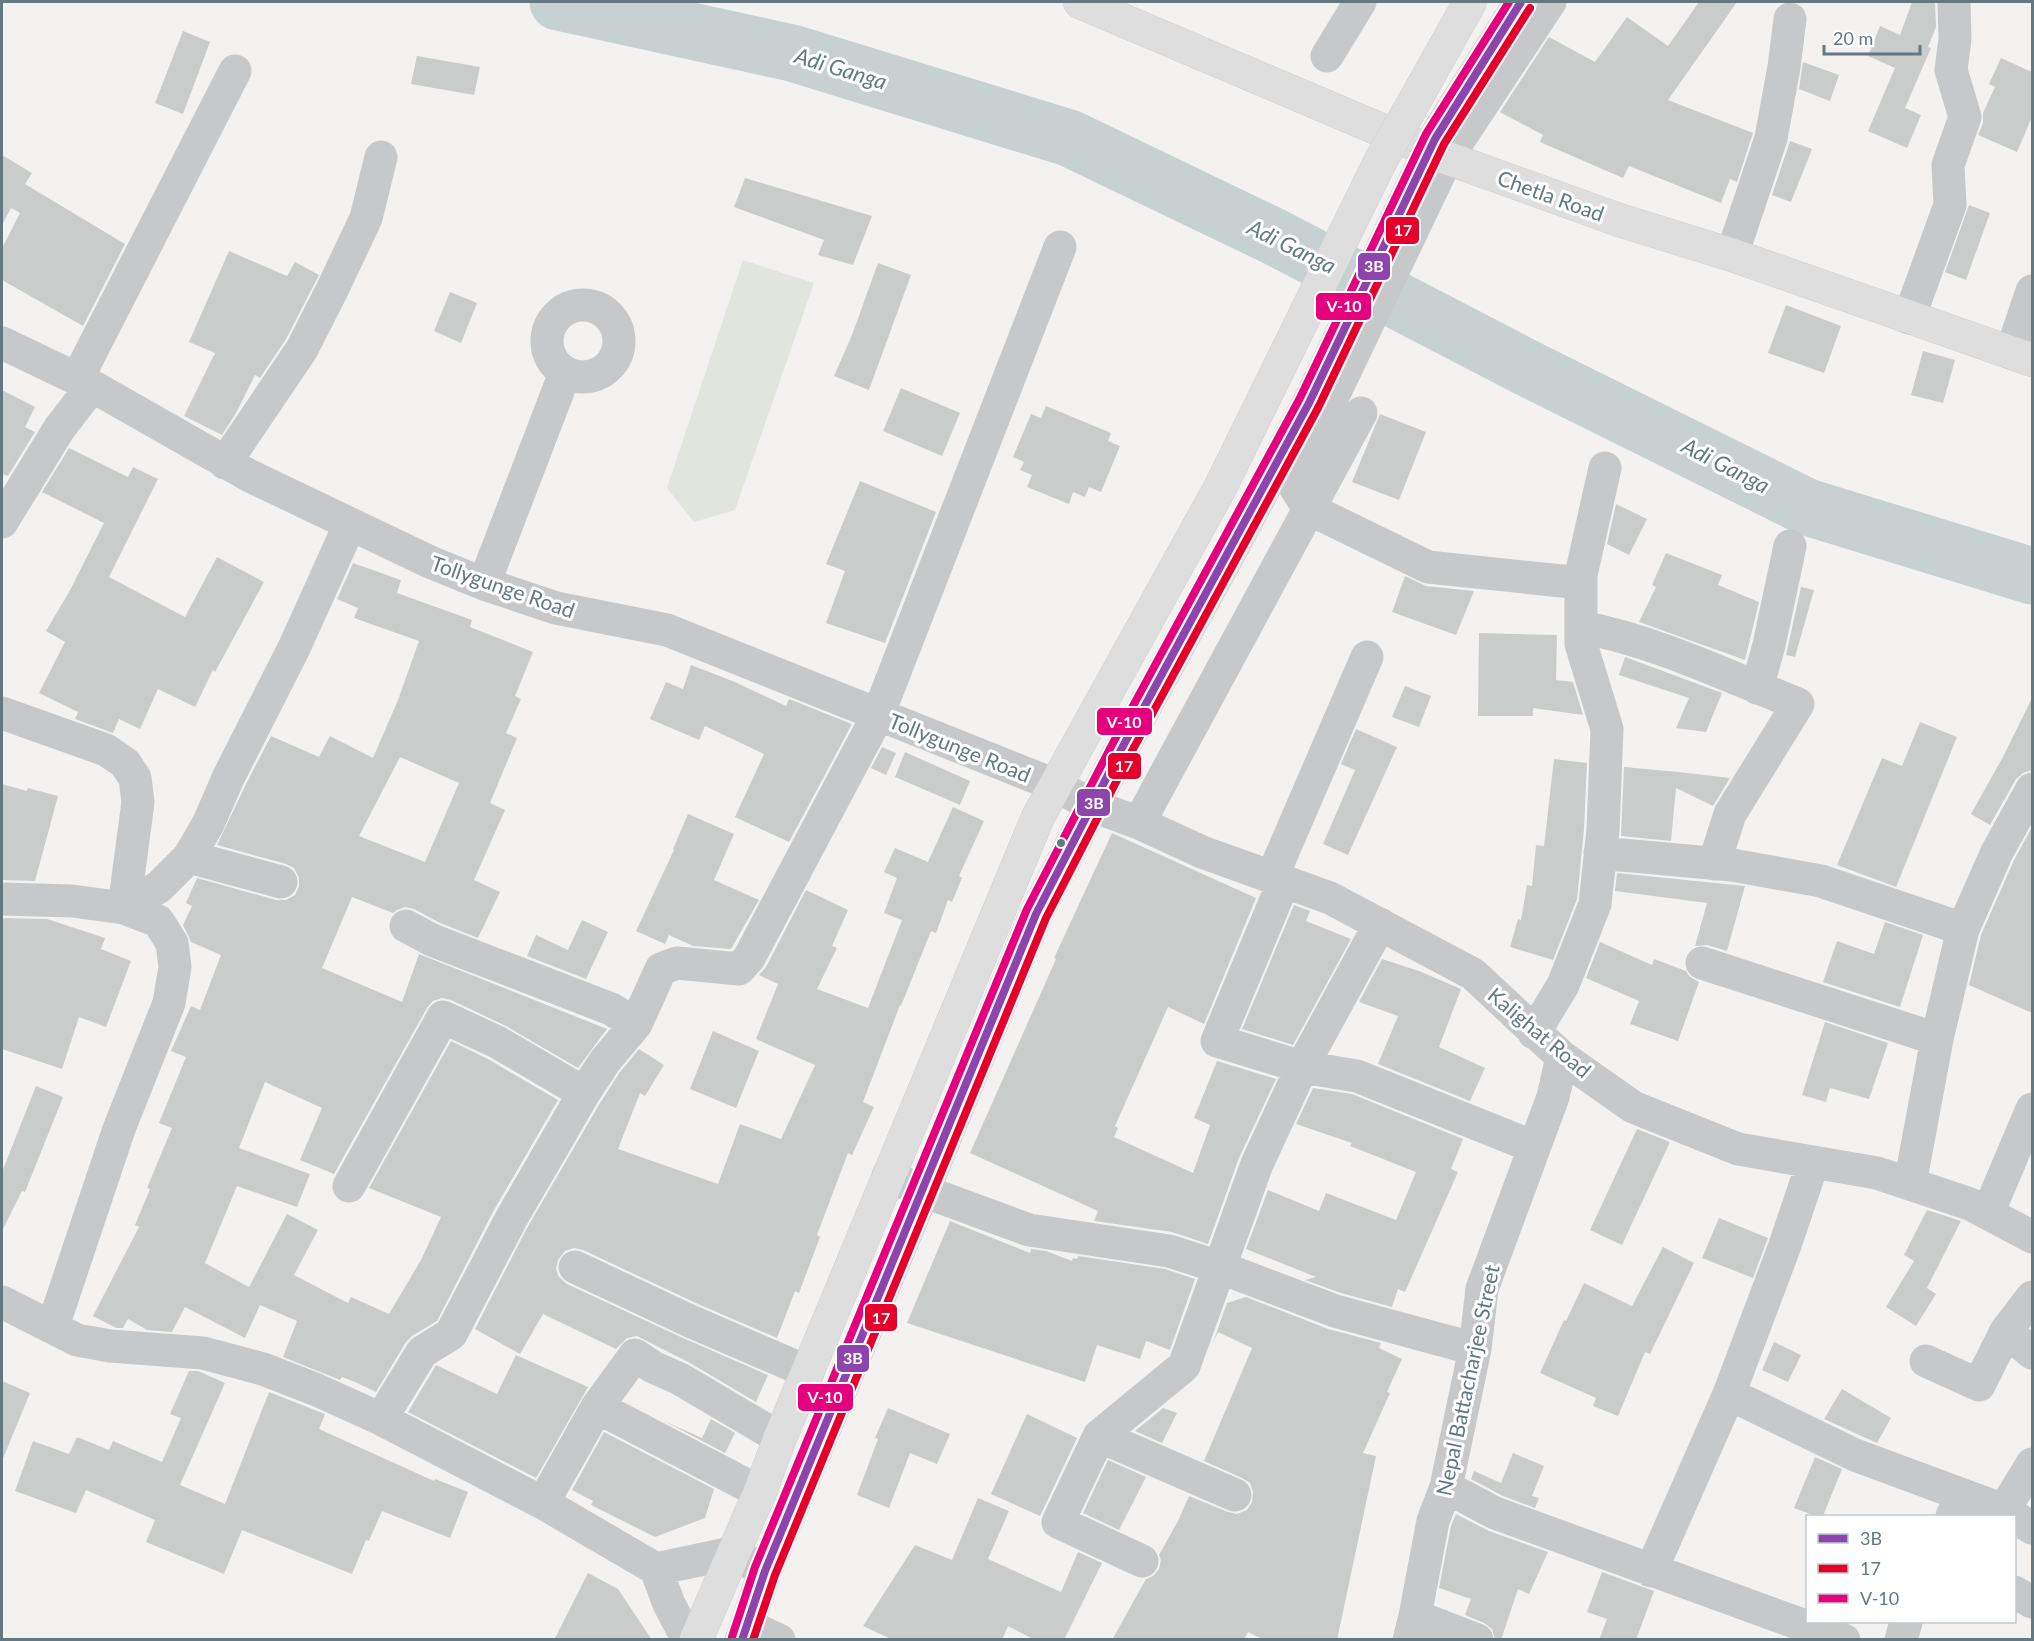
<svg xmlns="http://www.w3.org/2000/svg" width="2034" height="1641" viewBox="0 0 2034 1641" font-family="Lato,sans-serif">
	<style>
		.green { fill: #e2e4de }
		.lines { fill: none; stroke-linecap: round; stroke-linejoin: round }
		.river { stroke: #c7d1d2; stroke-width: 57 }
		.building { fill: #cacccc; fill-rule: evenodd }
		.major-casing { stroke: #cfcfcf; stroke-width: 34 }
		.minor { stroke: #c7c8c9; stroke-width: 33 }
		.major { stroke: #dddedd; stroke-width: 33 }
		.major-bridge-casing { stroke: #cfcfcf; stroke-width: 34; stroke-linecap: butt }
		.major-bridge { stroke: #dddedd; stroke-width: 33 }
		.bus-1-casing { stroke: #fff; stroke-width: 12 }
		.bus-2-casing { stroke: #fff; stroke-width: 12 }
		.bus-3-casing { stroke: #fff; stroke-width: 12 }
		.bus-1 { stroke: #8e44ad; stroke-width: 8 }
		.bus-2 { stroke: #e4002b; stroke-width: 8 }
		.bus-3 { stroke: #e5007d; stroke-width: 8 }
		.bus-dot { fill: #637881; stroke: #fff; stroke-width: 2 }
		.labels { text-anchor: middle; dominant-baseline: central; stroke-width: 6; stroke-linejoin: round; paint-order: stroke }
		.street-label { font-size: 21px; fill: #637881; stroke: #fff }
		.water-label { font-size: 22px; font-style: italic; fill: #5f7b7e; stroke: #fff }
		.line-badge { stroke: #fff; stroke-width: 2 }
		.badge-label { font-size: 16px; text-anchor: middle; font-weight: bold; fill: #fff }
	</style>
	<rect width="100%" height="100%" fill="#f3f2f1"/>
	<path class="green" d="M743,260l71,23 -79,227 -41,12 -27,-34z"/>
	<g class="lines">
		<path class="river" d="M558,2l234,51 277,85 204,98 258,134 276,137 225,69"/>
	</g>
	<path class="building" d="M1699,2h38l-69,98 85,33 -16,49 -7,-3 -9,24 -92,-37 -6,12 -83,-36 3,-7 -43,-23 49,-75 46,25 32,-45 41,29z
		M1912,2h23l1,25 -8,20 3,1 -26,60 16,7 -14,33 -39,-17 27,-63 -27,-12 12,-30 20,9z
		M183,31l27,11 -27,72 -28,-11z
		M417,56l63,11 -6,28 -63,-11z
		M2001,58l31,14v45l-15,35 -39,-17 5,-12v-10l12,-26 -6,-3z
		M1803,62l36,13 -9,26 -31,-12z
		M1790,141l22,8 -21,53 -19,-7z
		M2,155l30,18 -7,11 100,60 -42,82 -81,-46v-32l18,-35 -9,-5 -9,17z
		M745,178l127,38 -19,49 -35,-10 6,-15 -90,-33z
		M1969,205l21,8 -24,67 -21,-8z
		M229,251l58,25 8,-14 24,13 -33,64 -26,39 -5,-3 -19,38 -14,22 -38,-19 31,-63 -26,-11z
		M878,263l33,12 -42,115 -35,-14 18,-41z
		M450,292l27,11 -16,40 -27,-12z
		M1786,305l55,21 -17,47 -56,-20z
		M1923,351l32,9 -12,43 -32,-8z
		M901,388l59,25 -18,43 -59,-25z
		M2,390l33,17 -10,20 10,5 -27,44 -6,-2z
		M1046,406l65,27 -3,8 12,5 -19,46 -12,-5 -4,10 -12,-5 -4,12 -42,-17 5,-12 -12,-5 4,-8 -11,-5 18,-43 10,4z
		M1380,414l46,18 -27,68 -47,-18z
		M69,448l59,29 5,-10 25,12 -49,98 76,40 32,-60 47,25 -49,90 -2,-2 -18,37 -37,-18 -18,40 -21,-10 -6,14 -38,-14 3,-7 -39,-19 26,-51 -19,-11 23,-39 35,-69 -62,-31z
		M860,481l76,31 -51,131 -59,-20 19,-52 -19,-7z
		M1616,504l31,15 -18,36 -22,-11z
		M1666,553l56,22 -4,10 41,17 -14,58 -106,-38 17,-35 -4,-2z
		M353,563l48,17 -4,13 75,27 -2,7 63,25 -18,44 6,3 -15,34 11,5 -27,65 15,7 -31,70 26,12 -22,46 -38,-15 -26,-14 -9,-2 -8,3 -4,3 -41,-16 -30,71 80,34 17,-48 188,75 -29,39 -72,-42 -55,-26 -9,-2 -9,3 -6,7 -93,166 -34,-14 22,-52 -57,-26 -26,66 71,26 -13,33 -60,-21 -32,77 44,24 38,-73 31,16 -24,45 54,28 3,-6 38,17 32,-54 20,-43 -72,-29 82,-147 37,18 70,41 -64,110 -57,111 -25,15 -6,6 -30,50 -21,-10 -13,-5 -2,3 -57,-23 14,-36 -37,-16 -15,33 -60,-31 -13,25 -25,-2 -19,-11 -5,9h-7l-23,-12 46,-89 -4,-2 15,-36 -3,-1 25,-60 -13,-5 27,-66 -15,-6 20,-45 9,4 21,-55 -30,-13 -8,-17 9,-19 -6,-3 11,-25 79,22h10l9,-5 4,-9v-8l-5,-10 -8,-4 -69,-19 29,-61 25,-48 48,21 11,-21 43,22 25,-58 21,-59 -65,-23 4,-10 -21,-9zM400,757l59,26 -34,79 -66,-26z
		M1405,576l21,10 48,5 -18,44 -64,-23z
		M1801,587l13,3 -19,67 -9,-2z
		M1479,633l78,2 -1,45 17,2 10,33 -50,-7v8h-55z
		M1625,657l97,36 -16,39 -30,-4 13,-30 -70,-23z
		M691,665l44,17 51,24 3,-7 63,25 -63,118 -54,-25 29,-63 -59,-28 -6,14 -49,-21 16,-37 17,7z
		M1405,686l26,10 -12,31 -27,-10z
		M2032,698v72l-9,3 -7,6 -26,46 -19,-11 33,-59z
		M1920,722l37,15 -61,150 -59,-22 45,-107 20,8z
		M1356,729l41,18 -49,108 -25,-11 32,-74 -14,-6z
		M882,747l14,6 -10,22 -15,-7z
		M905,752l65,29 -10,24 -65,-28z
		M1554,759l33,4 -3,66 -7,70 -24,61 -43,-13 8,-28 3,1 6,-35 5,1 4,-41 8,1z
		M1624,767l54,5 52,6 -17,28 -37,-18 -5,53 -50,-5z
		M2,784l25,7 1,-3 30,8 -23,85 -33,-1z
		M953,807l31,14 -25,55 3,2 -10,24 -4,-2 -12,33 -5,-2 -30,75 -1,-1 -37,97 11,5 -22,48 -4,-2 -31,82 3,2 -21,56 -4,-2 -18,47 -79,-34 -115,-54 -9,-2 -9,3 -7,9 -2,9 3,8 8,7 116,54 85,37 -12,27 -66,-39 -53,-27 -10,2 -11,11 -73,-35 -23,40 -45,-25 52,-101 73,-125 20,-31 19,-23 25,16 -19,31 -5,-3 -22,56 100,35 22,-60 41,15 34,-74 -59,-26 22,-55 -19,-9 7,-8 40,-77 42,20 -16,36 5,2 -20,41 51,19 34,-88 -18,-7 13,-35 -13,-6 11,-24 33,14z
		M688,814l46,20 -20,46 45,20 -28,49 -38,-3 -24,-11 -4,9 -29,-13 38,-81 -1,-1z
		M2032,827v186l-63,-28 12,-50 33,-75z
		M1112,833l144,65 -52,126 -36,-17 -53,119 3,2 -4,9 79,36 17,-48 -16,-7 23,-57 59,18 -37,79 -31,86 -36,-12 -78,-11 4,-10 -128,-58 86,-194 -2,-1z
		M1617,873l128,13 -18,65 -20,-6 -12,1 12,-43 -92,-12z
		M1294,905l16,6 -4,10 45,18 -58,106 -51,-16z
		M2,918l45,1 58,19 -4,11 30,12 -25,66 -27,-10 -17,52 -60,-20z
		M582,920l26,12 -22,47 -59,-23 9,-21 32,15z
		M1885,922l38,13 -23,72 -77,-25 14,-41 37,13z
		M1600,942l52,23 2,-6 32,12 3,5 10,6 -21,59 -48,-17 9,-23 -53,-23z
		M1382,959l37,12 42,18 -22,58 46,21 -15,33 -92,-37 20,-48 -39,-14z
		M1825,1022l63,21 -19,56 -39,-11 -4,14 -24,-7z
		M713,1031l46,20 -23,57 -46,-19z
		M36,1086l27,11 -38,95 -3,-1 -20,40v-59z
		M1313,1088l39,6 111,45 -12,30 7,3 -53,120 -7,-3 -6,18 -51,-14 -36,-13 11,-3 -70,-28 22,-59 51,21 7,-18 70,27 20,-48 -66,-26 2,-3 -56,-19z
		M1637,1129l33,13 -48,103 -32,-15z
		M1927,1210l34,11 -34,67 9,6 -20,32 -30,-19 28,-46 -10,-6z
		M1719,1218l49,20 -15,40 -51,-20z
		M950,1221l80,32 1,-4 15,2 26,10 1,-3 4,1 1,-3 87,13 30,10 -25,71 -24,-9 -6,18 -43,-14 -12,37 -178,-59z
		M1663,1247l31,16 -44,91 -5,-2 -27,64 -25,-10 3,-8 -56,-25 24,-53 2,1 18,-38 48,23z
		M1246,1297l82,32 53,14 -2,5 23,11 -15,33 3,1 -27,60 13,3 -39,184h-73l-16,-8 -4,8h-132l34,-61 7,-3 6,-7 2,-9 -2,-5 19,-34 11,-25 39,16 9,2 10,-4 5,-8 1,-10 -3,-9 -8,-5 -38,-17 48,-113 -34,-16 -6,13 15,-42z
		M1774,1342l27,13 -13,27 -26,-12z
		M516,1355l72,32 -52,91 -128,-66 28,-47 61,29z
		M189,1371h9l27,12 -45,102 45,19 44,-112 56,22 -6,15 115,52 1,-2 33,13 -18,46 -68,-27 -13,30 -3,-1 -14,34 -110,-44 -18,44 -78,-32 9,-22 -69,-30 -10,23 -61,-22 18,-50 36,13 8,-17 32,13 4,-9 49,21 19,-44 -11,-4z
		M2,1381l28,12 -28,68z
		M1842,1389l49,29 -14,25 -53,-24z
		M888,1408l62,26 -13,30 -27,-11 -21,55 -32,-13 21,-56 -3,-1z
		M1163,1408l14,5 -15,30 -27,-12z
		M1027,1414l50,24 -37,78 -49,-22z
		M711,1419l24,14 -10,20 -61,-32 38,17z
		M604,1432l110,57 -9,29 -50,19 -64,-32 2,-4 -21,-11z
		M1513,1453l31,13 -12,30 7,2 -4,10 -32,-12 -32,-17 3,-8 27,12z
		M1815,1457l27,12 -19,47h-8l-21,-8z
		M1108,1460l38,17 -27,53 -36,-17z
		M978,1498l31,13 -21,48 73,33 17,-40 24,11 -38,77h-29l-27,-14 -6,14h-109l-30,-14 52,-81 37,15z
		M1456,1514l33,17 59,21 -19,42 -11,-5 -17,51h-6l-3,-11 -8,-6 -19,-8 6,-16 -32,-11 12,-62z
		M1602,1572l52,19 -18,49h-37l8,-21 -20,-7z
		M588,1573l30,16 34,51h-98z"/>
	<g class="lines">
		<g class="major-casing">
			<path id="major" d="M1080,2l367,156 172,62 113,35 300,105
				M1409,111l61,-109
				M1443,125l78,-123
				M696,1640l64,-148 20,-54 258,-621 182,-329 160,-326
				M742,1640l23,-69 158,-380 113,-277 87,-168 110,-200 76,-143"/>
		</g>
		<path class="minor" d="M1550,2l-103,156 -155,324 17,27 119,58 153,16
			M1327,56l33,-54
			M1732,255l39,-117 13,-71 6,-48
			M547 341a36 36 0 1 1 72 0a36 36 0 1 1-72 0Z
			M1909,318l41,-113 -2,-40 17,-48 -14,-47 4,-31 -1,-37
			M2,343l90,43 158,90 180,86 54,22 72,24 111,22 388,155 38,21 46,17 63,29 128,46 143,76 89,83 71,50 105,42 139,24 93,31 62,33
			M2011,353l21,-62
			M77,379l158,-308
			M225,463l77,-114 31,-61 33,-70 15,-61
			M2,522l57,-93 33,-43
			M484,584l81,-211
			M1581,627c75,14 146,49 217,77l-68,110 -16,50
			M1757,688l12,-43 21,-99
			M2,713l104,37 19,13 10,15 3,24 -14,106 34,13 14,22 3,24 -6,36 -50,126 -66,197
			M1139,823l222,-410
			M1600,853l132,12 89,16 142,48
			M189,857l92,25
			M1272,877l95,-220
			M1283,883l-66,158 85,26 55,9 177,71
			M2,899l70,2 52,7 35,-21 30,-30 19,-33 21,-48 65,-128 56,-124
			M1702,963l235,76
			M636,1024l25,-55 16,-6 62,6 10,-11 129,-243 182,-468
			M1534,1033l29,-48 32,-81 8,-74 4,-101 -26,-85v-69l24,-107
			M888,1176l35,15 106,39 140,21 50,16 116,44 140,38
			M1910,1184l27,-145 26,-110 34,-77 35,-63
			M349,1186l94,-169 54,25 87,51
			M1988,1213l44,-104
			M575,1267l115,54 118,51
			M2,1302l75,38 33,6 93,7 60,16 54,21 64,29 162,84 113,66
			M2006,1331l26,22
			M1926,1361l53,24 27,-54 26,-34
			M1729,1394l126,61 108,40
			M597,1407l163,85
			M381,1419l41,-67 29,-18 60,-115 73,-126 21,-32 31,-37 -25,-15 -179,-69 -26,-14
			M1099,1436l136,59
			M1446,1487l49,26 349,127
			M543,1503l54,-96 38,-52 18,12 27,12 100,59
			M2004,1510l28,18
			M1952,1516l11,-21 41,15 28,-46
			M1142,1561l-84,-39 41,-86 85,-70 73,-202 45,-97 78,-143
			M1651,1571l78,-177 55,-146 29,-86
			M2014,1592l18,10
			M1415,1616l62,24
			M748,1626l31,14
			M688,1640l-19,-36 -13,-35 76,-16 33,18
			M1409,1640l6,-24 18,-95 13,-34 29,-138 7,-60 71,-192 9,-40
			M1901,1640l5,-18"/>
		<use href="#major" class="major"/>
		<g class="major-bridge-casing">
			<path id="major-bridge" d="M1380,162l29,-51
				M1309,403l126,-264 8,-14"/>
		</g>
		<use href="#major-bridge" class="major-bridge"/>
		<g class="bus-1-casing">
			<path id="bus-1" d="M742,1640l23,-69 271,-657 87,-168 186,-343 126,-264 86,-137"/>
		</g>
		<g class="bus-2-casing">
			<path id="bus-2" d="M753,1640l22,-65 271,-657 86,-167 186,-343 126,-264 86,-136"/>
		</g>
		<g class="bus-3-casing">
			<path id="bus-3" d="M732,1637l23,-70 272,-658 87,-168 186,-343 126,-264 83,-132"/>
		</g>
		<use href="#bus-1" class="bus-1"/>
		<use href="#bus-2" class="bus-2"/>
		<use href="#bus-3" class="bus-3"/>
	</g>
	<circle class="bus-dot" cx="1061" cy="843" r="5"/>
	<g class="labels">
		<g class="street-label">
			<text transform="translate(1551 195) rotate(20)">Chetla Road</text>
			<text transform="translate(503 586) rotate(19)">Tollygunge Road</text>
			<text transform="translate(960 747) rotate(22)">Tollygunge Road</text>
			<text transform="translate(1540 1032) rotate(40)">Kalighat Road</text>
			<text transform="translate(1467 1380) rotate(-78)">Nepal Battacharjee Street</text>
		</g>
		<g class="water-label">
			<text transform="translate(841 68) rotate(17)">Adi Ganga</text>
			<text transform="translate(1292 246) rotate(26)">Adi Ganga</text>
			<text transform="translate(1726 465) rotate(27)">Adi Ganga</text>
		</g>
	</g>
	<g class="line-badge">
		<rect x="1385" y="216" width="35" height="29" rx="6" fill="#e4002b"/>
		<rect x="1357" y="252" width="34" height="29" rx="6" fill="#8e44ad"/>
		<rect x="1315" y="292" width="57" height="29" rx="6" fill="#e5007d"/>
		<rect x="1096" y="707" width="57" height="29" rx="6" fill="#e5007d"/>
		<rect x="1107" y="752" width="35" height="28" rx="6" fill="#e4002b"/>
		<rect x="1076" y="788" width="35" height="29" rx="6" fill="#8e44ad"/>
		<rect x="864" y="1303" width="34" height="29" rx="6" fill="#e4002b"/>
		<rect x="836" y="1344" width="34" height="29" rx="6" fill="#8e44ad"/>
		<rect x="797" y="1383" width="57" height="29" rx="6" fill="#e5007d"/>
	</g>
	<g class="badge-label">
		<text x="1403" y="236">17</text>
		<text x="1374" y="272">3B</text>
		<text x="1344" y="312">V-10</text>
		<text x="1124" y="728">V-10</text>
		<text x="1124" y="772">17</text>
		<text x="1094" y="809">3B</text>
		<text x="881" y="1324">17</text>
		<text x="853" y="1364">3B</text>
		<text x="825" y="1403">V-10</text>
	</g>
	<rect width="2034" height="1641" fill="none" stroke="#637881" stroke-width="6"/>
	<rect x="1806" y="1515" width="210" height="108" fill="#ffffff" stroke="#c1c9cd" stroke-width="1.5"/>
	<rect x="1818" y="1534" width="30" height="9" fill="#8e44ad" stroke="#c1c9cd" stroke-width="1.5"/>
	<text x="1860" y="1545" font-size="18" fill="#637881">3B</text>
	<rect x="1818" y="1564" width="30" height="9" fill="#e4002b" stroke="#c1c9cd" stroke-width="1.5"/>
	<text x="1860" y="1575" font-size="18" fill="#637881">17</text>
	<rect x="1818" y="1594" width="30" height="9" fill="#e5007d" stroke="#c1c9cd" stroke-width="1.5"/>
	<text x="1860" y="1605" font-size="18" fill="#637881">V-10</text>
	<path d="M1824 45v9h96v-9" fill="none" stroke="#637881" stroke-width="3"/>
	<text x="1833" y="45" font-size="18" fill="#637881" stroke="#ffffff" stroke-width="4.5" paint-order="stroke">20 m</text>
</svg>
